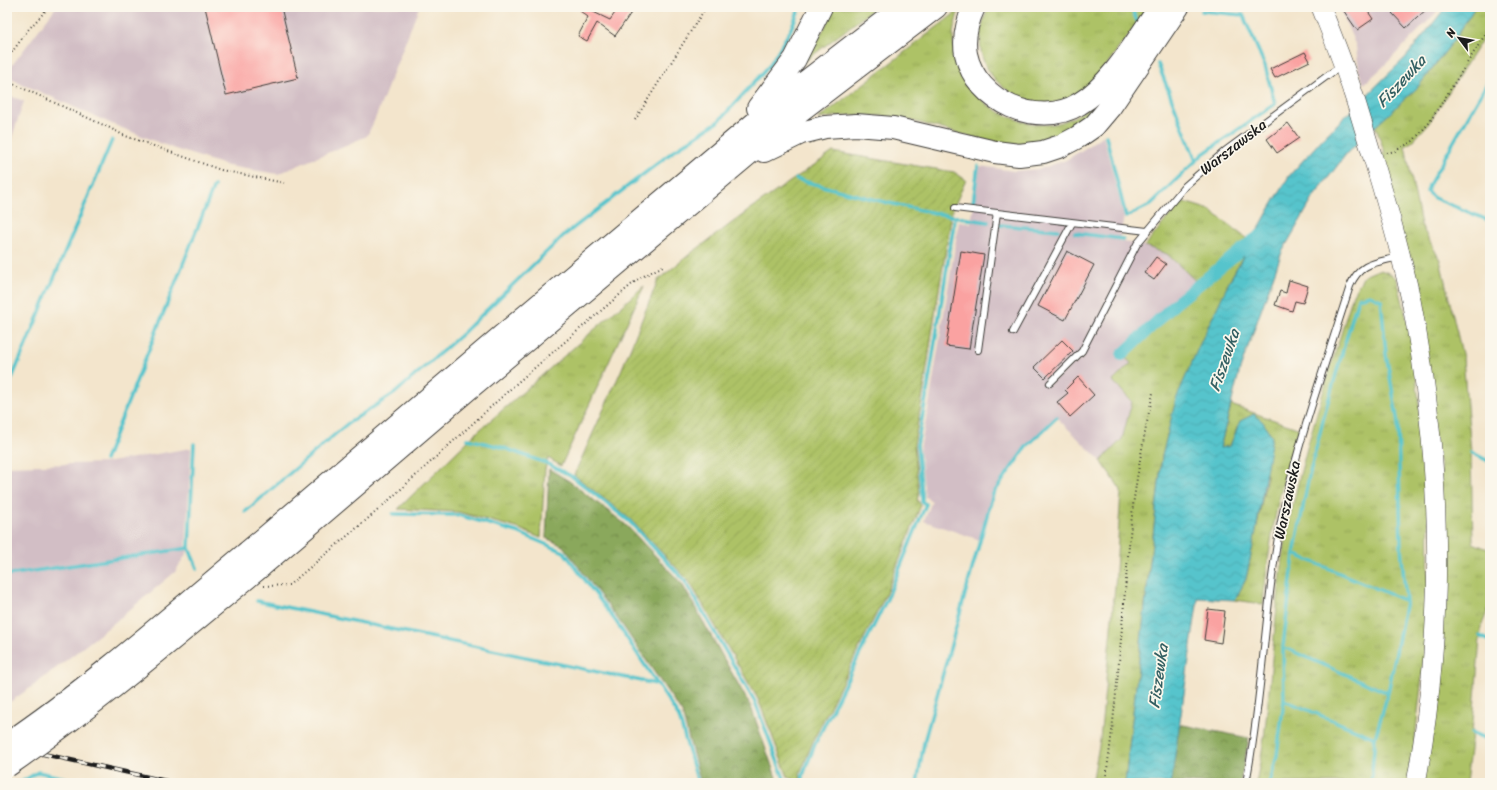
<svg xmlns="http://www.w3.org/2000/svg" width="1497" height="790" viewBox="0 0 1497 790" font-family="Sriracha,sans-serif">
	<style>
		.industrial { fill: #d2bec5 }
		.grass { fill: url(#grass-tufts); stroke: #646f41 }
		.forest { fill: url(#forest-crowns); stroke: #53623c }
		.garden { fill: url(#garden-furrows); stroke: #646f41 }
		.water { fill: url(#water-waves); stroke: #397074 }
		.lines { fill: none; stroke-linecap: round; stroke-linejoin: round }
		.stream { stroke: #56c4cc; stroke-width: 3.5 }
		.canal { stroke: #56c4cc; stroke-width: 12 }
		.building { fill: #faa2a1 }
		.lane-casing { stroke: #3c3a36; stroke-width: 8 }
		.primary-casing { stroke: #3c3a36; stroke-width: 20 }
		.highway-casing { stroke: #3c3a36; stroke-width: 24 }
		.path { stroke: #3c3a36; stroke-width: 2; stroke-dasharray: 1 3; stroke-linecap: butt }
		.lane { stroke: #fff; stroke-width: 6 }
		.primary { stroke: #fff; stroke-width: 19 }
		.highway { stroke: #fff; stroke-width: 22 }
		.rail-casing { stroke: #1c1c1c; stroke-width: 4.5 }
		.rail { stroke: #fbf7ec; stroke-width: 3; stroke-dasharray: 9; stroke-linecap: butt }
		.highway-bridge-casing { stroke: #3c3a36; stroke-width: 24; stroke-linecap: butt }
		.highway-bridge { stroke: #fff; stroke-width: 22 }
		.labels { text-anchor: middle; dominant-baseline: central; stroke-width: 3.5; stroke-linejoin: round; paint-order: stroke }
		.street-label { font-size: 15px; fill: #1c1c1c; stroke: #fbf7ec }
		.water-label { font-size: 16px; font-style: italic; fill: #335f62; stroke: #fbf7ec }
	</style>
	<defs>
		<pattern id="grass-tufts" width="24" height="20" patternUnits="userSpaceOnUse"><rect width="24" height="20" fill="#adc266"/><path d="M3 7l-1-3M5 7V3M7 7l1-3M15 17l-1-3M17 17v-4M19 17l1-3" fill="none" stroke="#94a658"/></pattern>
		<pattern id="forest-crowns" width="20" height="18" patternUnits="userSpaceOnUse"><rect width="20" height="18" fill="#8aa85b"/><path d="M2 6a3 3 0 1 1 6 0M12 15a3 3 0 1 1 6 0" fill="none" stroke="#70884a"/></pattern>
		<pattern id="garden-furrows" width="10" height="10" patternUnits="userSpaceOnUse"><rect width="10" height="10" fill="#adc266"/><path d="M-1 1l2-2M0 10L10 0M9 11l2-2" fill="none" stroke="#94a658"/></pattern>
		<pattern id="water-waves" width="16" height="10" patternUnits="userSpaceOnUse"><rect width="16" height="10" fill="#56c4cc"/><path d="M0 5q4-4 8 0t8 0" fill="none" stroke="#4aa8af"/></pattern>
	</defs>
	<rect width="100%" height="100%" fill="#fbf7ec"/>
	<filter id="ink" filterUnits="userSpaceOnUse"><feTurbulence type="fractalNoise" baseFrequency=".025" numOctaves="2"/><feDisplacementMap in="SourceGraphic" scale="8" xChannelSelector="R" yChannelSelector="G"/><feConvolveMatrix kernelMatrix="1 2 1 2 8 2 1 2 1" color-interpolation-filters="sRGB"/></filter>
	<filter id="wash" filterUnits="userSpaceOnUse"><feTurbulence type="fractalNoise" baseFrequency=".012" numOctaves="4" result="noise"/><feDisplacementMap in="SourceGraphic" scale="16" xChannelSelector="R" yChannelSelector="G"/><feGaussianBlur stdDeviation="0.9" result="paint"/><feColorMatrix in="noise" values="0 0 0 0 0 0 0 0 0 0 0 0 0 0 0 0 0 1.4 0 .05"/><feComposite in="paint" operator="in"/></filter>
	<g filter="url(#wash)">
		<rect width="100%" height="100%" fill="#f3e5cc"/>
		<path class="industrial" d="M56,7h363l-44,112 -8,17 -89,38 -50,-8 -53,-17 -63,-25 -105,-47v-5z
			M1339,7h101l-5,7 -52,53 -19,17 -5,-12 -3,-26z
			M7,95l17,6 -17,51z
			M1103,135l21,82 -5,24 26,5 22,8 32,30 -23,19 -53,51 8,9 -18,18 19,21 -10,37 -21,22 -44,-43 -31,29 -33,47 -13,46 -56,-19 8,-20 -7,-4 -5,-48 9,-44 30,-183 12,1 9,-57 34,5 26,-2 26,-9 18,-11z
			M191,448l-5,98 2,5 -13,21 -66,55 -76,59 -26,18v-238l98,-3z"/>
		<path class="grass" d="M832,7h44l-72,55 21,-35z
			M989,7h161c-12,15 -23,31 -35,46 -12,17 -23,35 -41,44 -31,16 -71,0 -87,-29 -11,-18 -7,-43 2,-61z
			M1475,7h15v20l-61,96 -16,18 -8,5 16,79 19,35 23,98 8,94 2,91 17,7v55l-9,22 -9,106 -6,50h-44l19,-312 -64,-316 8,-2 -10,-28 42,-37 38,-49z
			M959,10c-2,8 -6,18 -6,27 0,19 12,46 26,60 16,17 51,31 75,27 22,-4 37,-19 54,-32 -14,17 -27,32 -46,43 -3,2 -7,5 -10,6 -49,13 -102,-13 -149,-22 -29,-5 -56,-5 -85,0z
			M1181,201l29,9 41,32 -21,38 -68,176 -37,327h-33l8,-43 15,-153 6,-97 -20,-29 21,-22 10,-37 -19,-21 18,-18 -9,-8 54,-52 23,-19 -32,-30 -22,-8z
			M1378,270c8,1 13,4 19,9l15,61 17,153 -1,131 -18,159h-154c3,-15 6,-30 8,-45 8,-66 11,-133 22,-199 15,-83 43,-164 67,-245l11,-18z
			M644,286l-83,180 -13,-8 -3,11 -4,69 -24,-10 -59,-16 -60,-3 77,-75z
			M1231,405l69,24c-22,56 -31,116 -37,175l-28,-4 11,-21 21,-103 -27,-55 -10,25 -10,2z"/>
		<path class="forest" d="M549,469l20,12 56,43 57,60 69,123 27,76h-77l-19,-70 -61,-90 -58,-77 -17,-8z
			M1178,724l71,14 -9,45h-69z"/>
		<path class="garden" d="M833,152l121,20 12,8 -17,38 2,1 -18,107 -9,62 -10,57 5,48 -2,7 4,5 -36,91 -71,143 -14,35 1,9 -13,-6 -30,-78 -69,-118 -59,-62 -56,-44 47,-104 37,-91 32,-26 62,-46z"/>
		<path class="water" d="M1446,7h29l-20,32 -38,49 -70,65 -32,42 -33,57 -42,117 -20,79 10,-2 10,-25 14,-7 9,8 9,15 -16,94 -10,48 -11,21 -37,-2 -27,185h-46l37,-327 14,-57 22,-51 32,-68 39,-70 20,-34 35,-39 82,-80z"/>
		<g class="lines">
			<path class="stream" d="M1131,7l6,14
				M1158,64l38,97
				M1490,78l-61,107 -2,7 7,6 56,23
				M1106,136l20,81 24,-12 53,-51 72,-50 -10,-38 -22,-51 -41,-4
				M796,179c63,17 127,34 192,43
				M973,203l5,-37
				M1000,225l58,5
				M1075,233l48,6
				M7,390l105,-250
				M468,439l33,8 45,16 27,14 56,44 56,60 70,121 30,79 7,2
				M194,444l-5,104 8,20
				M1471,452l19,10
				M105,460l109,-274
				M245,512l102,-88 48,-31 68,-60 100,-97 112,-86 44,-29 50,-55 21,-35 10,-24
				M393,514l65,1 59,17 47,20 53,71 62,94 19,66
				M1294,554l112,47
				M7,575l182,-27
				M257,601l399,83
				M1480,636l10,5
				M1283,647l105,46
				M1284,700l91,38
				M1472,733l18,7
				M20,783l18,-11 49,11
				M803,783v-8l12,-31 72,-145 39,-95 -4,-2v-7l-5,-50 10,-53 28,-175
				M917,783l7,-41 69,-248 33,-47 31,-30
				M1270,783l7,-28 7,-55 -1,-53 11,-93 14,-73 17,-69 33,-114 12,-3 11,5 5,54 12,69 3,124 5,54 -18,92 -13,45 -4,45"/>
			<path class="canal" d="M1122,355l54,-52 75,-61 13,-9"/>
		</g>
		<g id="blocks">
			<path class="building" d="M205,7h76l17,71 -72,17z
				M583,7l27,13 9,-13h16l-20,29 -18,-13 -10,18 -9,-5 10,-19 -8,-6z
				M1341,7h24l8,12 -16,11z
				M1398,7h31l-23,21 -14,-15z
				M1305,52l5,9 -35,17 -5,-9z
				M1288,123l11,15 -22,15 -10,-14z
				M961,251l23,4 -15,94 -23,-3z
				M1067,251l27,14 -29,55 -27,-14z
				M1156,257l10,7 -12,16 -10,-7z
				M1289,280l19,6 -5,17 -8,-2 -3,10 -17,-6 5,-14 6,2z
				M1062,340l11,11 -28,27 -11,-11z
				M1078,377l16,18 -24,22 -13,-15 11,-9 -3,-3z
				M1208,609l17,2 -4,32 -17,-3z"/>
		</g>
	</g>
	<g filter="url(#ink)">
		<use href="#blocks" fill-opacity="0" stroke="#3c3a36" stroke-width="1"/>
		<g class="lines">
			<g class="lane-casing">
				<path id="lane" d="M955,208l192,23
					M1013,332l59,-109
					M978,350l19,-137
					M1050,383l32,-32 55,-107 48,-58 40,-35 117,-86
					M1246,783c18,-91 18,-185 38,-276 17,-75 43,-148 66,-221 10,-24 26,-23 49,-29"/>
			</g>
			<g class="primary-casing">
				<path id="primary" d="M1321,7c11,28 23,57 32,86 7,21 13,43 20,65 14,46 28,94 38,142 31,159 35,323 5,483"/>
			</g>
			<g class="highway-casing">
				<path id="highway" d="M974,7c-7,15 -11,30 -8,47 10,48 72,75 113,50 33,-19 59,-66 81,-97
					M758,108l37,-49 26,-52
					M764,151l37,-18 24,-6 31,-2 37,3 102,24 24,3 24,-3 18,-6 17,-9 16,-11 16,-19 68,-100
					M248,552l254,-216 284,-239 117,-90
					M260,567l206,-176 331,-278 139,-106"/>
			</g>
			<path class="path" d="M7,59l21,-29 21,-23
				M7,81l103,47 13,7 98,35 63,13
				M635,120l71,-113
				M1387,153l8,-2 18,-10 16,-18 61,-96
				M264,586l25,-1 88,-74 140,-128 121,-104 25,-13
				M1105,783c14,-92 18,-185 28,-277 5,-38 12,-75 20,-113"/>
			<use href="#lane" class="lane"/>
			<use href="#primary" class="primary"/>
			<use href="#highway" class="highway"/>
			<g class="rail-casing">
				<path id="rail" d="M7,746l168,37"/>
			</g>
			<use href="#rail" class="rail"/>
			<g class="highway-bridge-casing">
				<path id="highway-bridge" d="M7,744c85,-58 162,-126 241,-192
					M7,766c89,-61 170,-131 253,-199"/>
			</g>
			<use href="#highway-bridge" class="highway-bridge"/>
		</g>
	</g>
	<g class="labels">
		<g class="street-label">
			<text transform="translate(1233 147) rotate(-38)">Warszawska</text>
			<text transform="translate(1287 500) rotate(-78)">Warszawska</text>
		</g>
		<g class="water-label">
			<text transform="translate(1401 81) rotate(-47)">Fiszewka</text>
			<text transform="translate(1224 360) rotate(-71)">Fiszewka</text>
			<text transform="translate(1158 676) rotate(-82)">Fiszewka</text>
		</g>
	</g>
	<rect width="1497" height="790" fill="none" stroke="#fbf7ec" stroke-width="24"/>
	<g transform="translate(1459 38) rotate(302)" stroke="#fbf7ec" stroke-width="3" paint-order="stroke">
	<path d="M0-3L7 15L0 10L-7 15Z" fill="#1c1c1c"/>
	<text y="-6" font-size="11" font-weight="bold" text-anchor="middle" fill="#1c1c1c">N</text>
	</g>
</svg>
